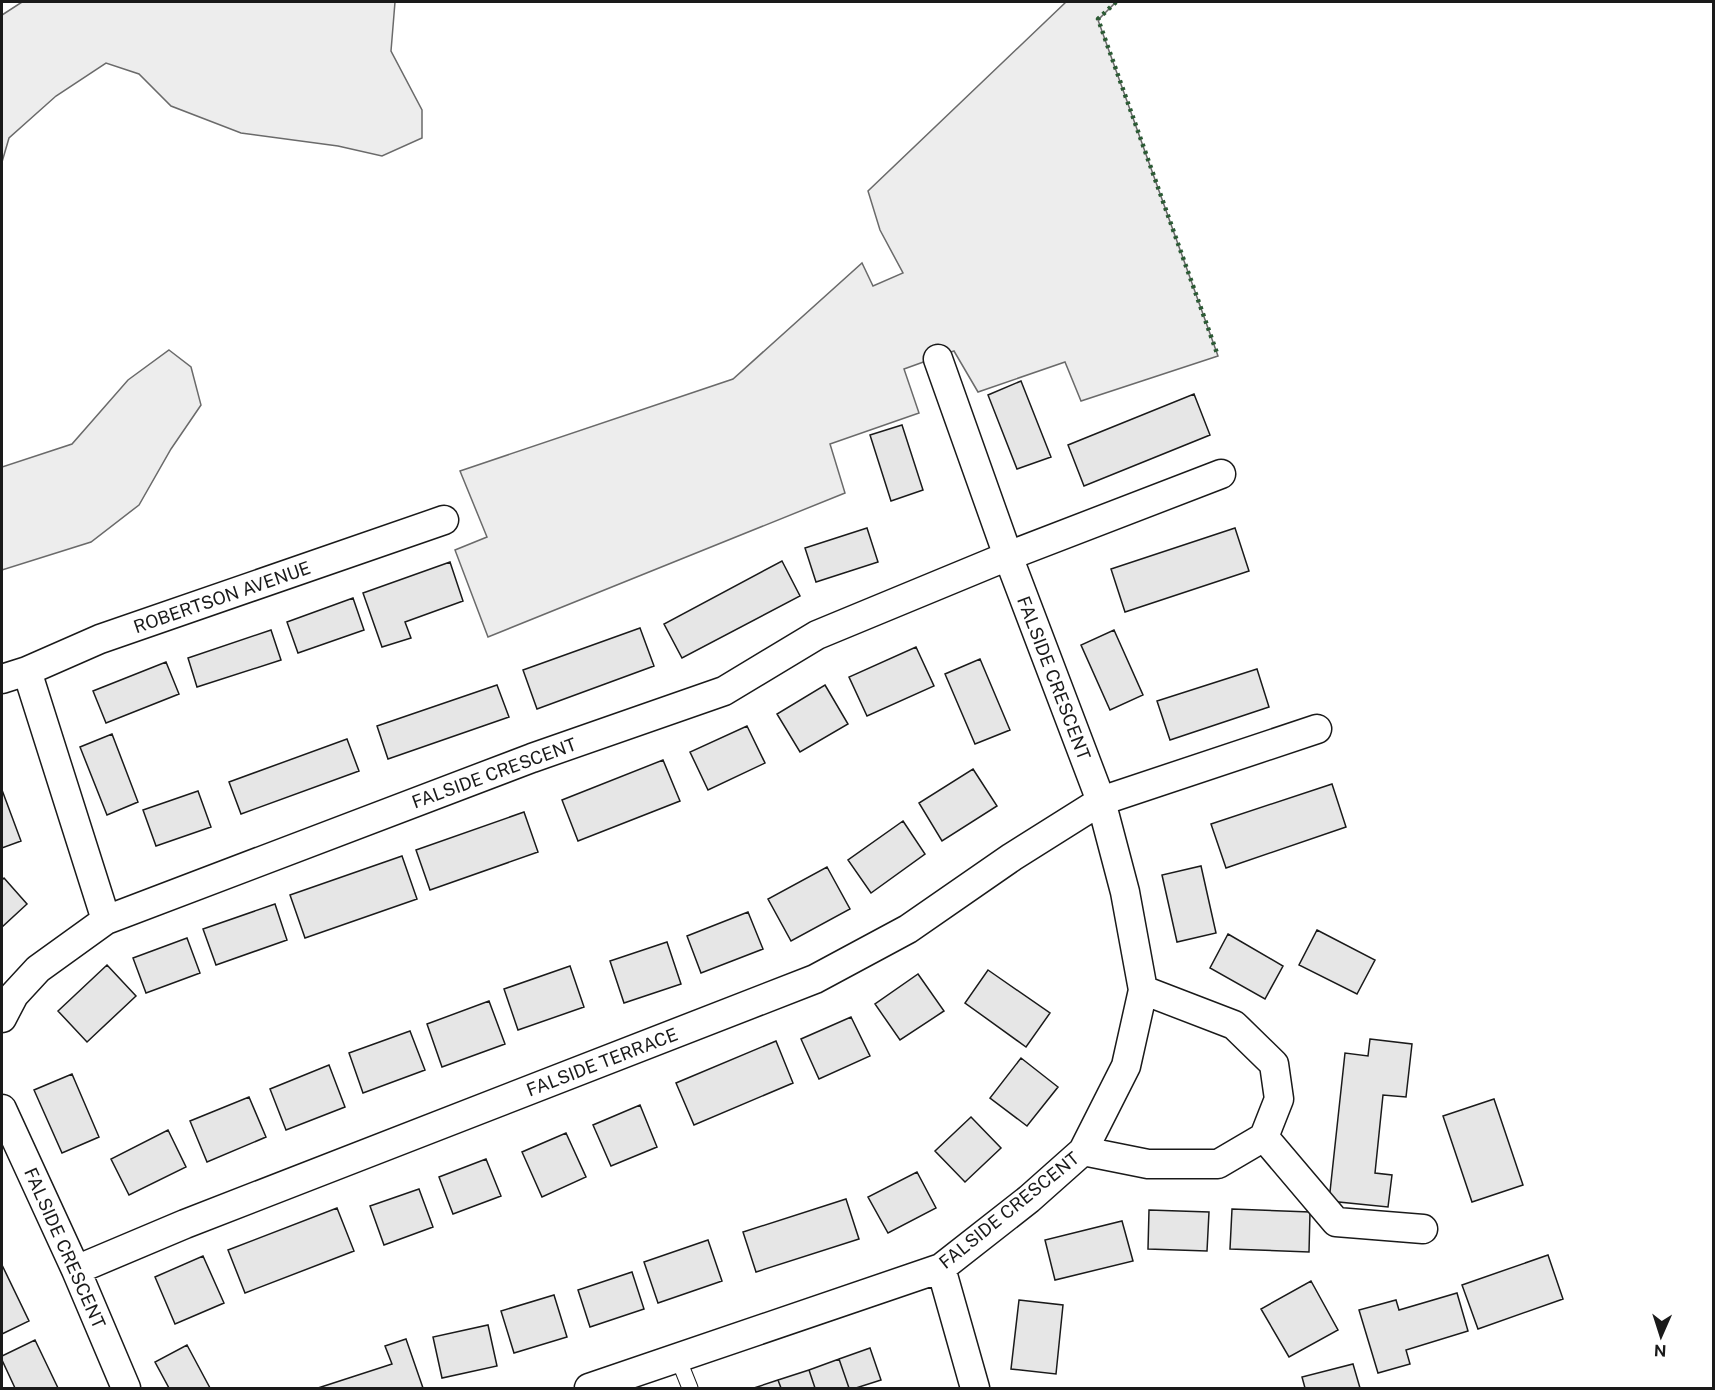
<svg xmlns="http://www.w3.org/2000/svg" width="1715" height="1390" viewBox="0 0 1715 1390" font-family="'Public Sans',sans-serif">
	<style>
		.green { fill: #ededed; stroke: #6a6a6a; stroke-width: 1.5 }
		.building { fill: #e6e6e6; stroke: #1a1a1a; stroke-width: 1.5 }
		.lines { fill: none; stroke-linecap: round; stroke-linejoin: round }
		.service-casing { stroke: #1a1a1a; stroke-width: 17 }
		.minor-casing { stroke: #1a1a1a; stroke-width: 31 }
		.service { stroke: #fff; stroke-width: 15 }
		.minor { stroke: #fff; stroke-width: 28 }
		.hedge { stroke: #2b5a34; stroke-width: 4.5; stroke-dasharray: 3 4.5; stroke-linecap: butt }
		.labels { text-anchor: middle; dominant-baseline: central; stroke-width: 4.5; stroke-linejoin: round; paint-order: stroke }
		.street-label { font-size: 18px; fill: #1a1a1a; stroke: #fff }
	</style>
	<rect width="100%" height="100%" fill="#fff"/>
	<path class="green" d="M22,2h373l-4,49 31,59v28l-40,18 -44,-10 -97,-13 -70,-27 -32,-32 -33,-11 -50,33 -47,42 -7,24v-147z
		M1066,2h50l-18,18 120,336 -137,45 -16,-39 -87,30 -24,-41 -50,18 15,44 -89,31 15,49 -357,144 -33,-87 32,-13 -27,-66 273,-92 129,-116 11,23 30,-13 -23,-43 -12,-39z
		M169,350l22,17 10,38 -30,44 -32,56 -48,37 -89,28v-103l70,-23 56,-64z"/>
	<path class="building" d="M1021,381l30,76 -34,12 -29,-74z
		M1194,394l16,41 -126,51 -16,-41z
		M902,425l21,65 -32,11 -21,-66z
		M867,528l11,34 -62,20 -11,-34z
		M1235,528l14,43 -124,41 -14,-43z
		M782,561l18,35 -118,62 -18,-34z
		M450,562l13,39 -58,21 6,16 -29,9 -19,-54z
		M353,598l11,32 -66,23 -11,-31z
		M640,628l14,38 -117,43 -14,-39z
		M271,630l10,30 -84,27 -9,-29z
		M1114,630l29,65 -33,15 -29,-65z
		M916,647l18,39 -67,30 -18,-39z
		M980,659l30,71 -35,14 -30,-70z
		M166,662l13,32 -73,29 -13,-32z
		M1257,669l12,38 -99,33 -13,-39z
		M497,685l12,32 -121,42 -11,-33z
		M825,685l23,39 -48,28 -23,-38z
		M747,726l18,37 -57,27 -18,-38z
		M112,734l26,68 -31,13 -27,-68z
		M347,739l12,32 -118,43 -12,-32z
		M663,760l17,41 -102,40 -16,-41z
		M973,769l24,37 -55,35 -23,-38z
		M1332,784l14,43 -120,41 -15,-44z
		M2,790l19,51 -19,7z
		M198,791l13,36 -55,19 -13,-36z
		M524,812l14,40 -108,38 -14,-40z
		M903,821l22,33 -54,39 -23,-33z
		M402,856l15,43 -112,39 -15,-43z
		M1201,866l15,67 -39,9 -15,-67z
		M827,867l23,42 -59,32 -23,-42z
		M4,878l23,26 -25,23v-47z
		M275,904l12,36 -71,25 -13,-36z
		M748,912l15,37 -62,24 -14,-37z
		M1317,930l58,30 -18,34 -58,-29z
		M1228,934l55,32 -18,33 -55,-31z
		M187,938l13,35 -54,20 -13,-35z
		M667,942l14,42 -57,19 -14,-42z
		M107,965l29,31 -49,46 -29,-31z
		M570,966l14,41 -66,23 -14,-41z
		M988,970l62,43 -24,34 -61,-44z
		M918,974l26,37 -44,29 -25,-36z
		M489,1001l16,43 -63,23 -15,-43z
		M851,1017l19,39 -51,23 -18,-40z
		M410,1031l15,39 -62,23 -14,-40z
		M1370,1039l42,5 -6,53 -23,-2 -8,78 17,2 -4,32 -59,-6 16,-148 23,3z
		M776,1041l17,42 -99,42 -18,-42z
		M1021,1058l37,29 -31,39 -37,-28z
		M329,1065l16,42 -59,23 -16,-41z
		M72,1074l27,63 -37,16 -28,-63z
		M249,1097l17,40 -59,25 -17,-41z
		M1494,1099l29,86 -51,17 -29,-86z
		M640,1105l17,42 -46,19 -18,-41z
		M971,1117l30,31 -36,34 -30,-31z
		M168,1130l18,37 -57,28 -18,-36z
		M566,1133l20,44 -44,20 -20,-45z
		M486,1159l15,37 -48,18 -14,-37z
		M917,1172l19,36 -48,25 -20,-36z
		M419,1189l14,38 -49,18 -14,-39z
		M846,1199l13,40 -103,33 -13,-40z
		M337,1208l17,43 -109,42 -17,-43z
		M1232,1209l78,3 -1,40 -79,-3z
		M1149,1210l60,2 -2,39 -59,-2z
		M1122,1221l11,40 -78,19 -10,-40z
		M708,1240l14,41 -64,22 -14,-41z
		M1548,1255l15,44 -85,30 -16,-44z
		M203,1256l21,47 -49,21 -20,-47z
		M2,1265l27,56 -27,13z
		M632,1272l12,37 -54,18 -12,-37z
		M1311,1281l27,49 -49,27 -28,-48z
		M1457,1293l11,38 -62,19 4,14 -32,9 -19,-63 37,-10 3,10z
		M554,1295l13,42 -53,16 -13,-42z
		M1019,1300l44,5 -7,69 -45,-5z
		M488,1325l9,41 -55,12 -9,-41z
		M406,1339l17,49h-105l74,-24 -7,-18z
		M35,1340l23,48h-43l-13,-28v-4z
		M187,1345l23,43h-41l-14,-26z
		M870,1348l11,32 -25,8h-7l-10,-29z
		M839,1359l10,29h-34l-6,-18z
		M1353,1364l7,24h-55l-3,-11z
		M809,1370l6,18h-34l-3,-8z
		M778,1380l3,8h-27z"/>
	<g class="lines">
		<g class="service-casing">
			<path id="service" d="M678,1358l12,30"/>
		</g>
		<g class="minor-casing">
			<path id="minor" d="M27,671l79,249
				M2,679l25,-8 73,-32 344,-119
				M2,1018l12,-23 24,-26 68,-49 426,-162 192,-67 93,-56 191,-79 213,-82
				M2,1109l74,161 50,118
				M1264,1137l72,85 87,7
				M1083,1151l65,13h70l46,-27 15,-38 -5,-35 -40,-39 -91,-35
				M941,1268l34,120
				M76,1270l109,-46 630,-245 93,-50 104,-72 89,-56 216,-72
				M589,1388l352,-120 88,-69 54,-48 43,-85 17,-76 -18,-98 -24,-91 -93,-245 -70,-197"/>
		</g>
		<use href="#service" class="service"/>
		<use href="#minor" class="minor"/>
		<path class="hedge" d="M1116,2l-18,17 120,337"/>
	</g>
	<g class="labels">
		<g class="street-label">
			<text transform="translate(222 597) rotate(-19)">ROBERTSON AVENUE</text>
			<text transform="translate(1054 678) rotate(69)">FALSIDE CRESCENT</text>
			<text transform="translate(494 773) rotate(-20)">FALSIDE CRESCENT</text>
			<text transform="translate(602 1062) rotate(-21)">FALSIDE TERRACE</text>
			<text transform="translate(1009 1210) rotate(-39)">FALSIDE CRESCENT</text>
			<text transform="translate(65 1248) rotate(66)">FALSIDE CRESCENT</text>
		</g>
	</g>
	<rect width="1715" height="1390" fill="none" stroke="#1a1a1a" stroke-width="6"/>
	<g transform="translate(1661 1336) rotate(183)" stroke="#ffffff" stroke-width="4.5" paint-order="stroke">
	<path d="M0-4.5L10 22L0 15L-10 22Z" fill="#1a1a1a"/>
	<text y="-9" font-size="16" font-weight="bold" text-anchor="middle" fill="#1a1a1a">N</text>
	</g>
</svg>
